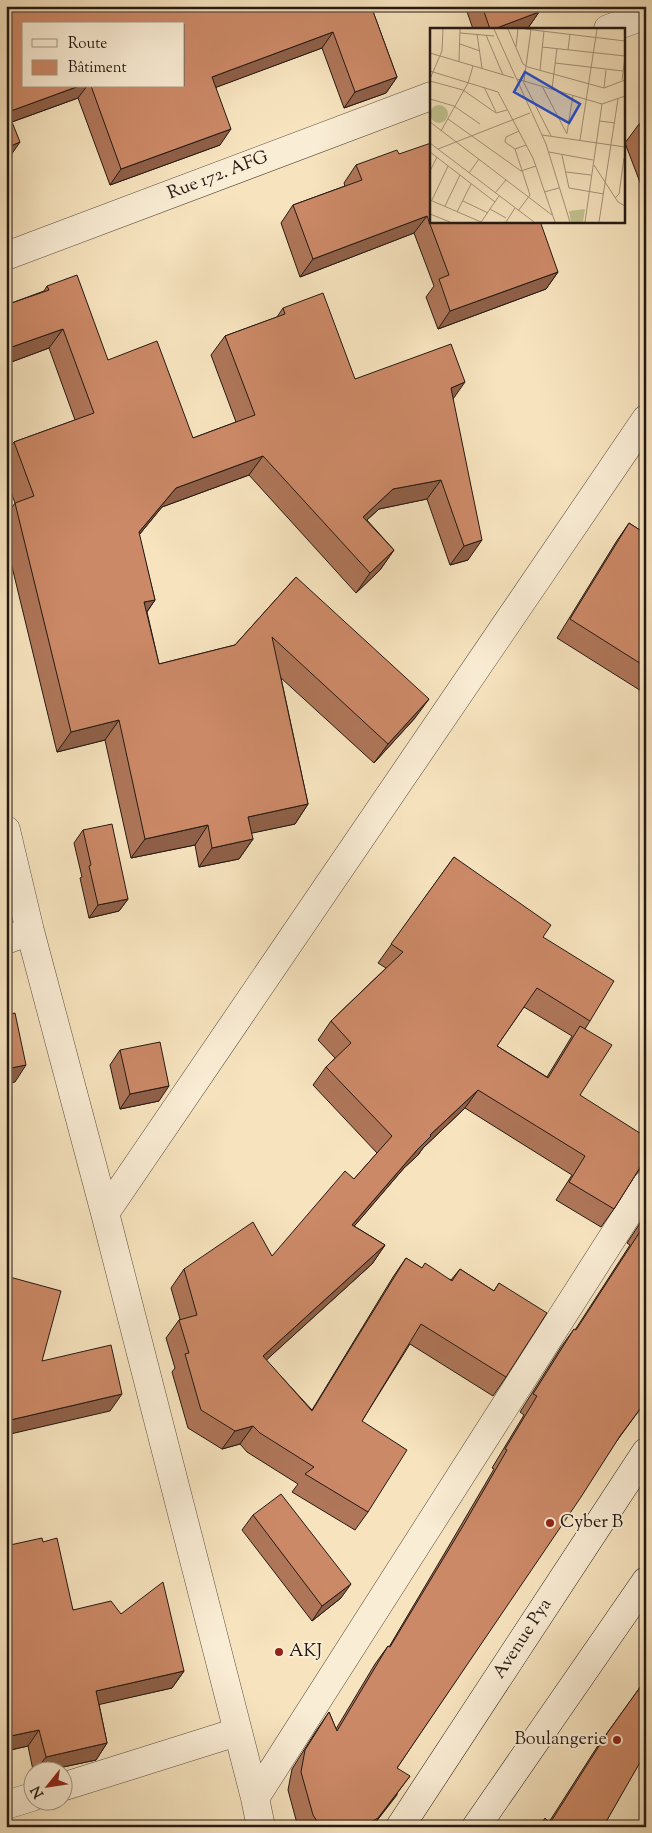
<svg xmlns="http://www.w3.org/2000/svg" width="652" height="1833" viewBox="0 0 652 1833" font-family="'Sorts Mill Goudy',serif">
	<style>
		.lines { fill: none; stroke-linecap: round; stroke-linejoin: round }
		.minor-casing { stroke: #594c3e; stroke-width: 29 }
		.secondary-casing { stroke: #241913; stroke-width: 29 }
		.minor { stroke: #faedd5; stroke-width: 28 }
		.secondary { stroke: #faedd5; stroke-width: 28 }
		.wall { fill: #af7659; stroke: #241913; fill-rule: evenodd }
		.shaded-wall { fill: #8f6048; stroke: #241913 }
		.building { fill: #cc8967; stroke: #241913 }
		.poi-dot { fill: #8f2418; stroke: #faedd5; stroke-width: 2 }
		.labels { text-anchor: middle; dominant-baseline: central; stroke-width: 4; stroke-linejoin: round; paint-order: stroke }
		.street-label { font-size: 18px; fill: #241913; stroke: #faedd5 }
		.poi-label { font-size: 18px; fill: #241913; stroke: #faedd5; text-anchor: start }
		.inset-road { fill: none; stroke: #a3937a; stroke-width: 1 }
		.view { fill: #1d4ed8; fill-opacity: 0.15; stroke: #1d4ed8; stroke-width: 2.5 }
		.inset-edge { fill: none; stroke: #241913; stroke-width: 2.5 }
	</style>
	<rect width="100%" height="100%" fill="#f7e4bf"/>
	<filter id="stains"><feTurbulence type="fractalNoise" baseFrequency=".004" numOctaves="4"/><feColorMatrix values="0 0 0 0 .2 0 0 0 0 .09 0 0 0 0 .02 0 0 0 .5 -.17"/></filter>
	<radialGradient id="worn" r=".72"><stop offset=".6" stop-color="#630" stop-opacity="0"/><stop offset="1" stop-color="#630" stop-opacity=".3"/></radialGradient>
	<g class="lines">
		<g class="minor-casing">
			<path id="minor" d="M608,29l38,-14
				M6,256l425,-160
				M6,830l24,101 75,282 150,585 6,29
				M6,940l24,-9
				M105,1213l541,-794
				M62,1787l175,-55
				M255,1798l391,-613
				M6,1805l26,-8"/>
		</g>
		<g class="secondary-casing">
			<path id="secondary" d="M400,1827l246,-375
				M476,1827l170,-246"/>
		</g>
		<use href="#minor" class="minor"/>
		<use href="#secondary" class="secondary"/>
	</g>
	<path class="wall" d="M6,6h365l26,71 -11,16 -42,15 -22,-60 -106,39 4,58 -110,40 -32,-87 -66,24 -3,36zM184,24v62h-160z
		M465,6h72l2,6 -11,16 -2,1h-53z
		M646,122v76l-21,-55 14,-19z
		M399,154l159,118 -12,17 -108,40 -12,-32 8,-11 -20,-53 -114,44 -19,-54 12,-18 52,-19 -1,-3 12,-18z
		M47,286l61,74 85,78 43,-16 -25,-67 14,-19 52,-19 6,-9 72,71 98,20 15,161 -18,5 -23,-66 -48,10 -12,11 27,30 -14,20 -24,23 -107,-118 -87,32 -23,28 16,65 -8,12 12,52 76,-19 61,-68 119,141 -41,45 -93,-85 27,126 -13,20 -44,9 2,6 -14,20 -40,8 -4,-22 -64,13 -26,-118 -48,12 -51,-210v-26l9,-13 -9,-24v-27l8,-10 61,-22 -26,-72 -43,16v-59l38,-14z
		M629,523l17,11v160l-89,-56 59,-96z
		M83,830l45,69 -9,12 -30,7 -9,-40 2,-1 -8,-34z
		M454,857l89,80 47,84 -5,8 -5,66 58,76 -2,3 -22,35 -13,18 -45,-27 16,-25 -107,-67 -42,40 -5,7 -14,13 -50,58 31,19 -13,19 -106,96 46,50 81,-133 13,-19 16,10 29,12 9,-11 34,22 5,-8 7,94 -13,19 -83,-52 -48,77 6,91 -13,18 -63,-38 6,-8 -51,-32 -7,-8 -18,5 -34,-21 -16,-56 3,-4 -9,-30 13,-18 1,-1 -9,-31 13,-19 88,-13 82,-77 23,-26 -64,-68 13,-18 9,-9 -17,-18 13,-19 55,-53 -8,-5zM524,1007l48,29 -25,41 -50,-31z
		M120,1050l39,51 -39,8 -10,-44z
		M646,1214v187l-30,41 -219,326v27l-25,32h-74l-10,-37 4,-21 24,-38 13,-19 7,17 39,-65 13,-18 1,1 61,-103 44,-75 -2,-1 32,-53 -4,-3 41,-65 13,-18 1,1 55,-85 -3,-2z
		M253,1515l88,83 -29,23 -70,-91z
		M6,1527l4,18 33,-3 30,68 48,4 63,57 -12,17 -73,16 8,39 -11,17 -47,10h-16l-5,-24 -22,5z
		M646,1679l-1,80 -3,-1 -39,69 -54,-5 48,-75z"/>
	<path class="shaded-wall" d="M539,12l-11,16 -2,1h-32z
		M333,32l-11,16 -121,45 11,-16z
		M397,77l-11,16 -42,15 11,-16z
		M79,86h8l-9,12 -72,26 2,-12z
		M231,129l-11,16 -110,40 11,-16z
		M20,142l-11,16 -3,1v-11z
		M427,216l-13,17 -114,44 13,-18z
		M558,272l-12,17 -108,40 12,-18z
		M63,329l-14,19 -43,16v-15z
		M465,382l-14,20v-14z
		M263,456l-14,19 -87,32 -37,45 14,-20 37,-44z
		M441,480l-14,19 -48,10 -30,27 14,-19 30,-28z
		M482,540l-14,20 -18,5 14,-19z
		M394,550l-14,20 -24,23 14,-20z
		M155,600l-14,20 3,-18z
		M429,699l-14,19 -41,45 14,-19z
		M119,720l-14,20 -48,12 14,-20z
		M308,804l-13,20 -61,13 14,-20z
		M208,825l-13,20 -64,13 14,-19z
		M253,839l-14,20 -40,8 13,-19z
		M128,899l-9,12 -30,7 9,-13z
		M26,1065l-11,17 -9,2v-15z
		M169,1086l-10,15 -39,8 10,-15z
		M478,1090l-13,18 -42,40 -5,7 -14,13 -65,76 13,-19 78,-90z
		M646,1158v12l-8,1 -5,6z
		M385,1245l-13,19 -122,111 13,-19z
		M122,1394l-12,17 -104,24v-14z
		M253,1426l-13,18 -18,5 13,-18z
		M351,1584l-10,14 -29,23 10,-15z
		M184,1671l-12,17 -88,20 12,-17z
		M39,1730l-11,16 -22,5v-14z
		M107,1743l-11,17 -47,10h-13l10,-13z
		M646,1750l-1,9 -4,-2z
		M410,1776l-38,51h-10z"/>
	<path class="building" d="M6,6h365l26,71 -42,15 -22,-60 -121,45 19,52 -110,40 -30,-83h93v-62h-160v62h55l-71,26 12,30 -14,6z
		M482,6h55l2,6 -45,17h-4z
		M646,122v22l-7,-20z
		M431,143v78h109l18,51 -108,39 -11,-32 10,-4 -22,-59 -114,43 -20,-54 69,-25 -6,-15 41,-15 2,4z
		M77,275l31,85 49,-19 36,97 62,-23 -30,-79 60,-22 -2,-6 40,-15 32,86 96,-35 14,38 -14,6 31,152 -18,6 -23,-66 -48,9 -30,28 31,33 -24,23 -107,-117 -87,32 -37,44 16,68 -11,2 15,62 76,-19 61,-68 133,122 -41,45 -116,-107 36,167 -60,13 5,22 -41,9 -4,-23 -63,14 -26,-119 -48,12 -56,-229 19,-7 -20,-54 80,-29 -31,-84 -57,20v-44l43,-15 -2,-4z
		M629,523l17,11v133l-76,-48z
		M112,824l16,75 -30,6 -9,-39 2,-1 -8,-35z
		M454,857l97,68 -8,12 71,44 -24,40 -53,-33 -40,58 51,32 32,-52 32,19 -32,50 66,42v21l-32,51 -45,-27 16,-26 -107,-66 -48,45 1,1 -14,14 -65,75 33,20 -122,111 49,55 94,-153 16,10 3,-5 27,18 8,-12 34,22 5,-8 48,30 -41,64 -85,-53 -59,97 45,29 -39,62 -63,-38 9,-7 -54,-34 -7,-7 -18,5 -34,-21 -16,-56 4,-1 -10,-33 18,-5 -13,-46 69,-47 19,34 73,-85 9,8 38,-43 -66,-69 25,-24 -20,-22 72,-69 -12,-8z
		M15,1013l11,52 -20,4v-54z
		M160,1042l9,44 -39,8 -10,-44z
		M646,1216v185l-26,35 -39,61 -184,271 13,8 -32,42 -16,9h-41l-8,-12 -12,-43 4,-22 24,-38 8,19 51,-85 2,1 73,-121 44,-76 -2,-1 32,-53 -4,-2 41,-65 2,1 67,-103 -3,-2z
		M6,1276l55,15 -19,70 69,-16 11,49 -116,27z
		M281,1494l70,90 -29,22 -69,-91z
		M6,1527l4,18 32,-7 1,4 14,-4 16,72 38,-9 10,13 42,-32 21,89 -88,20 11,52 -61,14 -7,-27 -33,7z
		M646,1679v73l-43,75h-64l6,-9 5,5 58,-91z"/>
	<g class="poi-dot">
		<circle cx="550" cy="1523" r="5"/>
		<circle cx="279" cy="1652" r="5"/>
		<circle cx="617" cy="1740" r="5"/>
	</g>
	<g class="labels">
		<g class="street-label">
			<text transform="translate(218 176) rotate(-21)">Rue 172. AFG</text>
			<text transform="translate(523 1639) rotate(-57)">Avenue Pya</text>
		</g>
		<g class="poi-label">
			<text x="560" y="1523">Cyber B</text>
			<text x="289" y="1652">AKJ</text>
			<text x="607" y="1740" text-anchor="end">Boulangerie</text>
		</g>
	</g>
	<g transform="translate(430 28)">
		<rect width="195" height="195" fill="#f7e4bf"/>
		<path d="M155,181l-2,13h-12l-2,-11z" fill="#c2c28f"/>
		<path d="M0 86a9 9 0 1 1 18 0a9 9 0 1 1-18 0Z" fill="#c2c28f"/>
		<path class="inset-road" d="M64,1l52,115 24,78M78,1l15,35 5,3 76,21 21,-8M95,1l100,12M30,5l34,3M47,6l5,34M56,7l17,40M30,16l20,7M86,19l2,-18M112,19l83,9M138,22l2,-16M0,25l84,25M29,33l1,-32M125,35l68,8M110,42l4,-39M0,43l68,21 35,66 22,64M0,51l12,-28 1,-22M87,51l85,25 23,-8M192,52l3,-23M0,53l33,9 33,23 11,-3M93,53l28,55M94,53l7,-52M112,58l25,48M54,59l12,25M174,60l2,-18M122,61l5,-41M0,71l24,7 26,18M18,91l73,52M170,93l15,2M0,94l122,93M11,103l27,-48 5,-17M89,103l-13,6 -1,5 10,7 11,-4M137,105l6,-38M112,107l83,12M150,112l17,-111M0,115l104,79M8,121l92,-36M85,121l15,46 -12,16M0,124l65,50M119,124l44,8M132,127l7,33 35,6M164,137l24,37 7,4M0,143l7,-14M91,143l15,-5M136,144l25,3M39,145l10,-14M114,164l15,-4M65,165l11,-13M185,170l4,-4 5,-36M0,172l51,22M2,172l16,-34M33,173l25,12M15,178l15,-31M60,181l16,9M27,184l14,-28M0,186l20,8M51,194l18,-26M76,194l9,-14M155,194l17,-118M169,194l19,-123"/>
		<path class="view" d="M95,44l55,32 -11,19 -55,-31z"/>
		<rect width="195" height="195" class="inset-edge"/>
	</g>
	<rect width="652" height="1833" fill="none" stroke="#f7e4bf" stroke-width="25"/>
	<rect x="8" y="8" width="637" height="1818" fill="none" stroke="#241913" stroke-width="2.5"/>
	<rect x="12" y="12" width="627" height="1808" fill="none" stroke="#241913"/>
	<rect x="22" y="22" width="162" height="65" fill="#faedd5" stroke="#a49887"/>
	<rect x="32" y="39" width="25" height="8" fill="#faedd5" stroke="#a49887"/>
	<text x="68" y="48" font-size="15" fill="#241913">Route</text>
	<rect x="32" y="60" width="25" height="15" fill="#cc8967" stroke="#a49887"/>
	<text x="68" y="72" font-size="15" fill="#241913">Bâtiment</text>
	<g transform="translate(48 1786) rotate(240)"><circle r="24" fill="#faedd5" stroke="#a49887"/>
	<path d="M0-4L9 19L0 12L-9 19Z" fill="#8f2418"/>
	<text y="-8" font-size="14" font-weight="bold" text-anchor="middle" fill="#241913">N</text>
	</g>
	<rect width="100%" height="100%" filter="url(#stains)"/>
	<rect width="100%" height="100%" fill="url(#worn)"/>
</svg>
